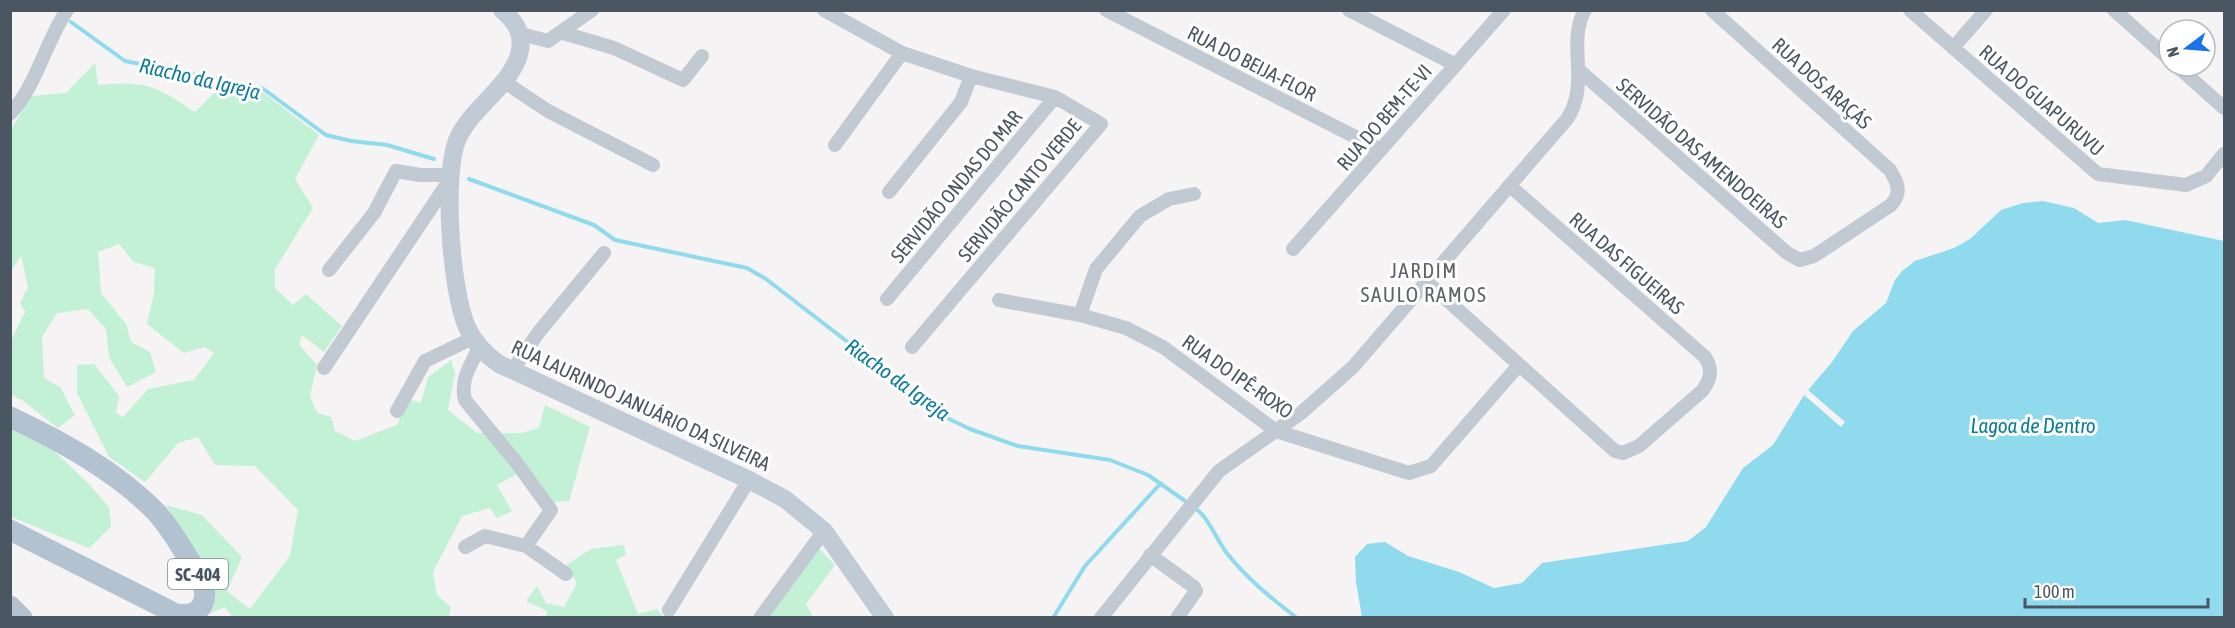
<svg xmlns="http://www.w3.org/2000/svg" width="2235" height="628" viewBox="0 0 2235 628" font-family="'Asap Condensed',sans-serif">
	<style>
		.green { fill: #c3f1d5 }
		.water { fill: #90daee }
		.pier { fill: #f5f3f3 }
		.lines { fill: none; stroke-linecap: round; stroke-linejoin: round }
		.stream { stroke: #90daee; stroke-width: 4 }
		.street { stroke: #c1cad2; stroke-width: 14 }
		.secondary { stroke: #c1cbd6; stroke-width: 18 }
		.primary { stroke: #b3c2d1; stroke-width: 21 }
		.labels { text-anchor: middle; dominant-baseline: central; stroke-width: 6; stroke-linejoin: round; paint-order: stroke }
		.shield { fill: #fff; stroke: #808990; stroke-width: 1.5 }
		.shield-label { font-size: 18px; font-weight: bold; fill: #4a5661 }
		.street-label { font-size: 20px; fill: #4a5661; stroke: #fff }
		.water-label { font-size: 21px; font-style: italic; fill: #0c7c9b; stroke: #fff }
		.neighbourhood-label { font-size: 21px; letter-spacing: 1.5px; fill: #5f6368; stroke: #fff }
	</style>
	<rect width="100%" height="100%" fill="#f5f3f3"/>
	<path class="green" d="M95,63l3,22c49,-5 57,1 97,27l27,-27 40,7 57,43 -24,44 18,29 -38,61v19l18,17 13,-11 36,32 -18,26 -22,-17 -3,10 18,20 -7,31 7,17 14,4 4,14 20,10 42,-16 11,-26 13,4 7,-26 23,-17 4,13 -7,37 29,23h45l17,-5 6,-23 45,22 -21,74 -29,2 -21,-30 -22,12 15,26 -15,7 -7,-10 -28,8 -29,56 4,23 14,12 -2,10 -216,1 -8,-11 -21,9 4,-41 -42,-70 36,10 40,42 -15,34 23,18 40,-53 8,-46 -43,-44 -40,-1 -17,-28 -20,6 -33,39 -36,-25 -32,-64v-28l17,-1 25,32 -3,17 7,4 25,-28 46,-9 20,-27 -10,-6 -20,6 -37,-29 7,-31 1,-25 -21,-6 -15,-18 -21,8 3,41 25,31 5,18 19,10 6,20 -29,15 -18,-30 -3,-28 -18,-20 -31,4 -15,24 2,41 16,9 15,28 -17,13 -35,-27 -12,-6v-55l14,-28 -5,-9 8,-16 -7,-31 -10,15v-141l20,-34 35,-3z
		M10,422l45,30 32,30 22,25 2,20 -22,21 -78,-31z
		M624,545l2,10 -10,5 22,54 19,-5 7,8h-118l1,-6 -21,-10 11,-15 9,17 18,4 13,-24 -11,-18 25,-16z
		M818,547l17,18 -29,39 7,13 -46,1z"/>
	<path class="water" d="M2043,201l31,7 24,15 27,-3 99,21v376h-862l-6,-35 -1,-25 12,-13 18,-2 23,14 51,16 35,16 28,-5 20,-20 146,-22 18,-14 37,-59 30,-23 31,-50 28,-33 21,-31 33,-28 9,-23 7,-9 13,-10 39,-13 16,-9 31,-29 22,-7z"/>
	<path class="pier" d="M1808,390l37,32 -4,5 -37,-32z"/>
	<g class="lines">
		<path class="stream" d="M71,22l54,39 137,27 64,47 25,6 36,4 47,14
			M469,179l125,46 21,15 132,28 19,11 179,138 25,12 48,17 92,14 38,15 40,28
			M1194,507c15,11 21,30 32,45 20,26 45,46 71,66
			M1053,618l32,-52 76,-83"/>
		<path class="street" d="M824,10l78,43 69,23 84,21 46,27 -189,223
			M1106,10l275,140
			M1349,10l107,55
			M1910,10l188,164 88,11 20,-9 18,-22
			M2114,10l55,49
			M563,33l51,15 69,32 19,-24
			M521,34l27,7 44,-31
			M1953,48l33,-38
			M2177,66l47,42
			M1580,71l207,182 13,7 14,-4 77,-51c11,-12 7,-22 -1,-35l-178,-160
			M503,81l45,30 105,54
			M10,114c27,-29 35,-71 57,-104
			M835,145l67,-92
			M889,192l72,-90 10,-26
			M1293,249l211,-239
			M329,270l45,-57 22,-42 24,4h29
			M1427,282l188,169 8,2 16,-7 63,-55c9,-12 11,-21 3,-34l-195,-171
			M887,299l168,-202
			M999,300l81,15 46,13 37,19 113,84 133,42 22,-7 88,-101
			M1080,315l16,-46 44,-53 29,-17 25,-5
			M324,368l125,-187
			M512,371l26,-38 66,-80
			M397,411l28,-50 48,-23
			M526,546l40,28
			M465,547l20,-11 41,10 25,-36 -35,-48 -51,-62c-5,-20 5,-34 14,-52
			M1150,555l44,32 2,4 -19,27
			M669,610l80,-130
			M760,618l64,-87
			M1101,618l118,-147 82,-58 52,-46 214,-248c24,-36 -1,-76 18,-109"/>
		<path class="secondary" d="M502,10c16,13 23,28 16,48 -12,31 -46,50 -60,80 -16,35 -7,154 9,189 7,16 18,27 32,37l250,116 36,19 39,32 61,87"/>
		<path class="primary" d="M10,417c51,24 106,54 146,95 14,15 23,32 34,49 8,12 19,28 13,42 -5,12 -15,12 -27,11l-166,-84
			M10,606l12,12"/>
	</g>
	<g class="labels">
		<rect class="shield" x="168" y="559" width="60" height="30" rx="4.5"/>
		<g class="shield-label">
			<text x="198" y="574">SC-404</text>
		</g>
		<g class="street-label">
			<text transform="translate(1252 63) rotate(27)">RUA DO BEIJA-FLOR</text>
			<text transform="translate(1822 83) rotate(42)">RUA DOS ARAÇÁS</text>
			<text transform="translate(2042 100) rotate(41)">RUA DO GUAPURUVU</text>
			<text transform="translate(1384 117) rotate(-49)">RUA DO BEM-TE-VI</text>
			<text transform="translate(1702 153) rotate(41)">SERVIDÃO DAS AMENDOEIRAS</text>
			<text transform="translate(956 186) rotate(-50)">SERVIDÃO ONDAS DO MAR</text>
			<text transform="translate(1019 190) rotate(-50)">SERVIDÃO CANTO VERDE</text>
			<text transform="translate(1627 263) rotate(41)">RUA DAS FIGUEIRAS</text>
			<text transform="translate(1238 376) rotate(35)">RUA DO IPÊ-ROXO</text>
			<text transform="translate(641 405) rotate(25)">RUA LAURINDO JANUÁRIO DA SILVEIRA</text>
		</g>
		<g class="water-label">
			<text transform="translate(200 78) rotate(13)">Riacho da Igreja</text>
			<text transform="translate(898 379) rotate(36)">Riacho da Igreja</text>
			<text x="2033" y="425">Lagoa de Dentro</text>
		</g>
		<g class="neighbourhood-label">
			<text x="1424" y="270">JARDIM<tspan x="1424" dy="24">SAULO RAMOS</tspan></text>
		</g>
	</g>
	<rect width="2235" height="628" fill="none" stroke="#4a5661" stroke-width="24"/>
	<g transform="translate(2187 48) rotate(254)"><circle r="28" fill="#ffffff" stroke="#b7bbc0" stroke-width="1.5"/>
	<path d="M0-4.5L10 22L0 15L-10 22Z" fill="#1a73e8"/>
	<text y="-9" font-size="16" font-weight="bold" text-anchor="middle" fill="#4a5661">N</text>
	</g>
	<path d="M2025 598v9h183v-9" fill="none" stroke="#4a5661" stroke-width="3"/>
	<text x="2034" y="598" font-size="18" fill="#4a5661" stroke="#ffffff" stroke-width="4.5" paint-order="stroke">100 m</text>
</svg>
